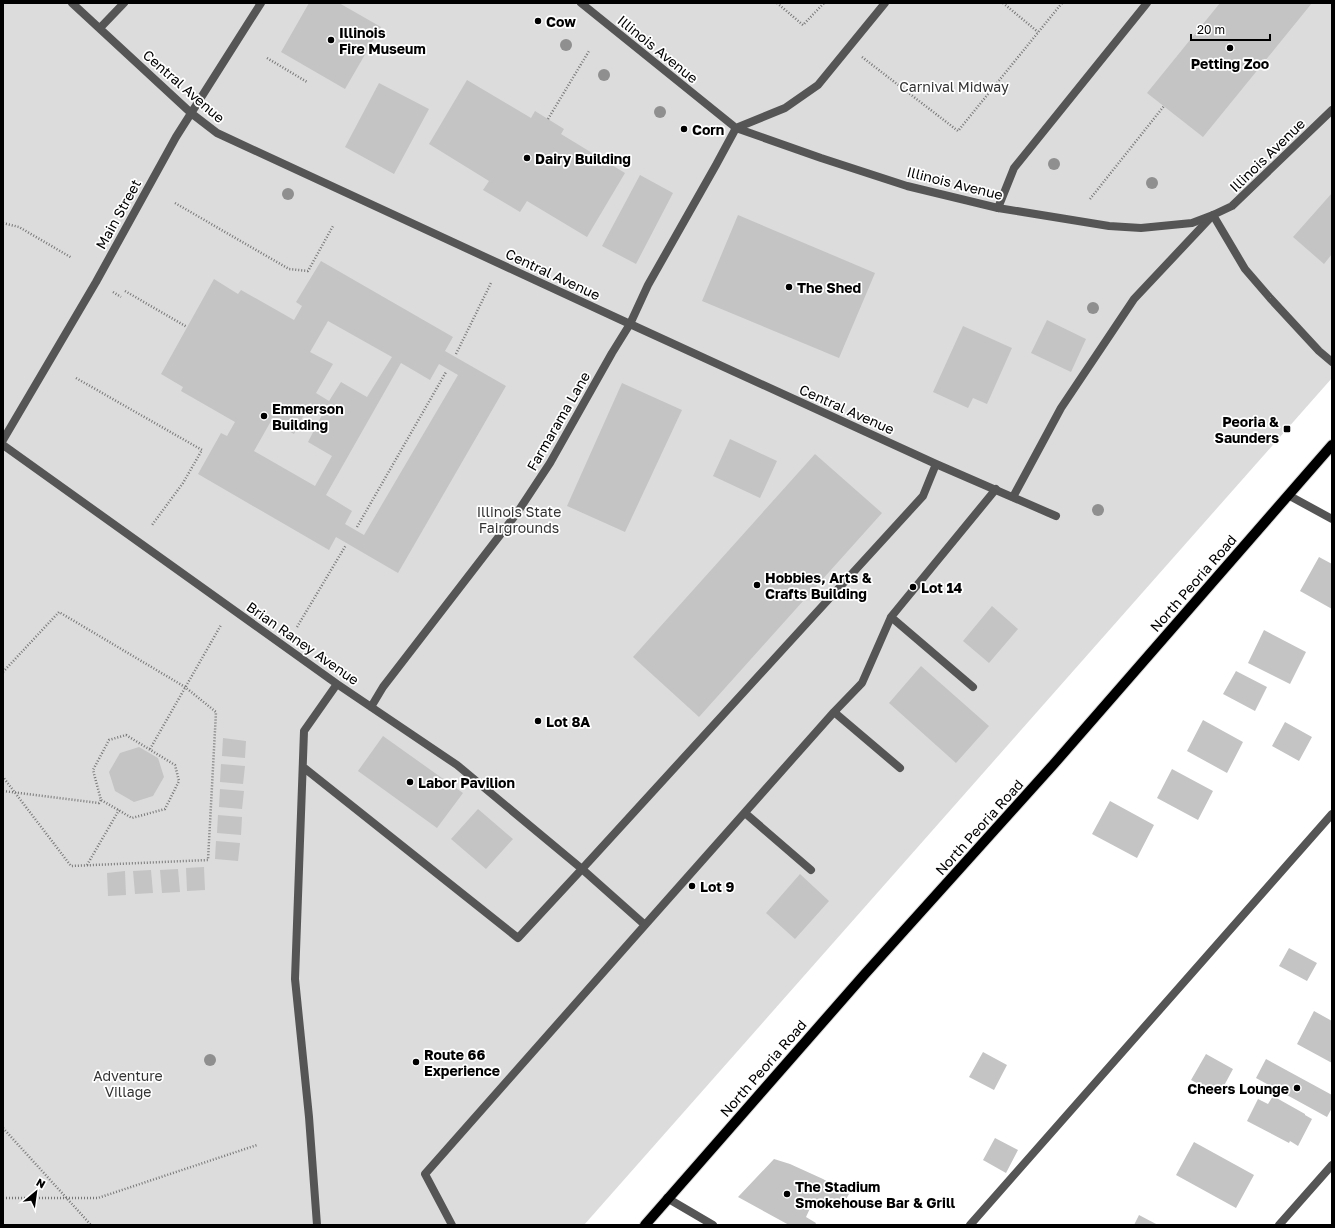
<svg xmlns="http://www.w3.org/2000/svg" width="1335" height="1228" viewBox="0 0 1335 1228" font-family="'Golos Text',sans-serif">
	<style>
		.green { fill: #dcdcdc }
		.building { fill: #c4c4c4; fill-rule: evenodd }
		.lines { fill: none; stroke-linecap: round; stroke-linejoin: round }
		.primary-casing { stroke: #dbdbdb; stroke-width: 12 }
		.path { stroke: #777; stroke-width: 2.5; stroke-dasharray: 1 2; stroke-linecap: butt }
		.lane { stroke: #555; stroke-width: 8 }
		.street { stroke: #555; stroke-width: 8 }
		.primary { stroke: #000; stroke-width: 10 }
		.tree { fill: #8f8f8f }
		.poi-dot { fill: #000; stroke: #fff; stroke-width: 1.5 }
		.labels { text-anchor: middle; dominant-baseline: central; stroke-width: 3.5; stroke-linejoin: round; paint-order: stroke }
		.poi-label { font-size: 14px; font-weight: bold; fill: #000; stroke: #fff; text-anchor: start }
		.street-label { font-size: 14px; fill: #000; stroke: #fff }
		.park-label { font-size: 14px; fill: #333; stroke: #fff }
	</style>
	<rect width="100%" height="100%" fill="#fff"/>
	<path class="green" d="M3,3h1329v375l-748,847h-581z"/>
	<path class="building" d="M309,3h30l42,24 -36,62 -64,-37z
		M1220,3h92l-109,134 -56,-44z
		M467,80l64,38 4,-7 29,18 -3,5 64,39 -38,64 -60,-36 -7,11 -20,-12 -17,-10 6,-9 -60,-37z
		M379,83l50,26 -35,65 -49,-27z
		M640,175l33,18 -37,71 -34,-18z
		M1332,193v61l-8,10 -31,-27z
		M738,215l137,58 -36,85 -137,-57z
		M321,261l132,76 -8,14 61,35 -108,187 -62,-36 -7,13 -131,-76 23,-41 6,3 8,-14 -54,-31 2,-4 -22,-13 53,-95 24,15 3,-4 53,30 8,-14 -6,-4zM328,321l64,36 -25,40 -26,-15 -12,19 -13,-8 17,-29 -23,-12zM401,363l29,17 9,-16 19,11 -94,160 -19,-11 7,-13 -26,-16zM310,403l14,8 -16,31 24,14 -17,30 -61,-35 17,-30 23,13z
		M1047,320l39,19 -15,33 -40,-19z
		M963,326l49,22 -25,56 -14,-6 -5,10 -35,-16z
		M622,383l60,27 -57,122 -58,-26z
		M730,439l47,22 -17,37 -47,-22z
		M815,454l67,59 -183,204 -66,-60z
		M1319,557l13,7v45l-32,-18z
		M992,606l26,23 -29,34 -26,-22z
		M1264,630l42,22 -16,32 -42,-21z
		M921,666l68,60 -33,37 -67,-60z
		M1236,671l31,16 -12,24 -32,-17z
		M1203,720l40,22 -16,31 -40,-22z
		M1285,722l27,15 -13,24 -27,-15z
		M383,736l80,57 -26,35 -79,-57z
		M223,738l23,3 -1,17 -23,-2z
		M139,747l19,11 6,19 -11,19 -19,6 -19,-11 -6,-19 11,-19z
		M221,764l24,2 -2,18 -23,-2z
		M1172,769l41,22 -15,29 -41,-22z
		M220,789l24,2 -2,18 -23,-2z
		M1110,801l44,24 -17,33 -45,-24z
		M478,809l35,30 -27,30 -35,-30z
		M218,815l24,2 -1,18 -24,-2z
		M216,841l24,2 -2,18 -23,-2z
		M204,867l1,23 -18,1 -1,-23z
		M178,869l2,23 -18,1 -2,-23z
		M151,870l2,23 -18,1 -2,-23z
		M125,871l1,24 -18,1 -1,-23z
		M800,874l29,27 -34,38 -29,-26z
		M1289,948l28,15 -10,18 -28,-15z
		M1314,1011l18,10v42l-35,-19z
		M983,1052l24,13 -13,25 -25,-13z
		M1206,1054l27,15 -14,26 -28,-15z
		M1266,1059l66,36v13l-5,9 -71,-39z
		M1273,1096l32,18v1l7,4 -14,27 -8,-5 -1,2 -42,-22 11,-22 10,5z
		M995,1138l23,12 -12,23 -23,-13z
		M1194,1142l60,33 -18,33 -60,-33z
		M774,1159l16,5 33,15 26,15 -9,15 -13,-7 -4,8 -11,-6 -6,13 10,6 -1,2h-26l-51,-28z
		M1139,1215l19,10h-24z"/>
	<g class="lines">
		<g class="primary-casing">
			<path id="primary" d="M645,1225l219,-250 189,-210 279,-320"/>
		</g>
		<path class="path" d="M777,3l26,22 21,-22
			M1003,3l35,29
			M862,57l96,74 104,-128
			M267,58l40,24
			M548,119l41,-68
			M1090,199l74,-93
			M175,203l114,66 19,2 25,-45
			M3,223l16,4 53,31
			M125,291l62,36
			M113,292l8,5
			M456,354l35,-71
			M76,378l126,72 -19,33 -31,42
			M357,527l89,-155
			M297,627l49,-82
			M3,672l56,-60 126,75 31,25 -8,148 -137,6 -68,-89
			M126,735l49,30 4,16 -14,28 -33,9 -31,-18 -8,-30 16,-30z
			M150,749l71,-124
			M3,791l96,12 2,-3
			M87,865l32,-55
			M3,1128l88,97
			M3,1198h95l159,-53"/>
		<path class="lane" d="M998,208l16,-40 133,-165
			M1013,497l48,-89 73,-109 79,-84
			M973,687l-82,-70 105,-128
			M834,712l28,-29 29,-66
			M745,813l66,57
			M582,869l63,56 189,-213 66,56
			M452,1225l-27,-51 220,-249
			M970,1225l362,-411"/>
		<path class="street" d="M72,3l119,110 26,20 413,191 306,140 120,52
			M581,3l155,125 85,30 86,28 91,22 111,18 32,2 51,-5 21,-8 19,-9 100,-96
			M100,28l24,-25
			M736,128l49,-20 33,-23 67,-82
			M1213,215l32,54 25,29 49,53 13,11
			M3,440l93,-158 80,-145 85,-134
			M3,445l334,239 120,81 125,104
			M1288,495l44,24
			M371,707l12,-20 134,-174 33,-50 62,-110 18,-29 18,-39 68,-120 20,-37
			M303,767l215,171 64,-69 341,-373 13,-32
			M667,1198l46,27
			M317,1225l-8,-108 -14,-138 9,-248 33,-47
			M1279,1225l53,-60"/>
		<use href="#primary" class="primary"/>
	</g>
	<g class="tree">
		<circle cx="566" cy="45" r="6"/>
		<circle cx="604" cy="75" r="6"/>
		<circle cx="660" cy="112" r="6"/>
		<circle cx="1054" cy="164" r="6"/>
		<circle cx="1152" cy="183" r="6"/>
		<circle cx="288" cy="194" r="6"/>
		<circle cx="1093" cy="308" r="6"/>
		<circle cx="1098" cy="510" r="6"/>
		<circle cx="210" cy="1060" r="6"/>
	</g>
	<g class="poi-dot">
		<circle cx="538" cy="21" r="4"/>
		<circle cx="331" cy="40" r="4"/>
		<circle cx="1230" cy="48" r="4"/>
		<circle cx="684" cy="129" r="4"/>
		<circle cx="527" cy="158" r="4"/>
		<circle cx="789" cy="287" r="4"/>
		<circle cx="264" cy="416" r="4"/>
		<rect x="1283" y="425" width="8" height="8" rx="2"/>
		<circle cx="757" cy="585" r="4"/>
		<circle cx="913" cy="587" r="4"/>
		<circle cx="538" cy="721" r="4"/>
		<circle cx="410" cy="782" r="4"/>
		<circle cx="692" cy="886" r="4"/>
		<circle cx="416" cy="1062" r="4"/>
		<circle cx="1297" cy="1088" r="4"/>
		<circle cx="787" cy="1194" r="4"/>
	</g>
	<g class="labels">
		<g class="poi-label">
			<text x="546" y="21">Cow</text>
			<text x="339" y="32">Illinois<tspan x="339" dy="16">Fire Museum</tspan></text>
			<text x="1230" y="63" text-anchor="middle">Petting Zoo</text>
			<text x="692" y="129">Corn</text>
			<text x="535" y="158">Dairy Building</text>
			<text x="797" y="287">The Shed</text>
			<text x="272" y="408">Emmerson<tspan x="272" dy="16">Building</tspan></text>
			<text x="1279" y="421" text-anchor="end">Peoria &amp;<tspan x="1279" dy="16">Saunders</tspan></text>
			<text x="765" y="577">Hobbies, Arts &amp;<tspan x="765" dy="16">Crafts Building</tspan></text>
			<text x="921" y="587">Lot 14</text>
			<text x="546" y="721">Lot 8A</text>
			<text x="418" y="782">Labor Pavilion</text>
			<text x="700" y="886">Lot 9</text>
			<text x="424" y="1054">Route 66<tspan x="424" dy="16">Experience</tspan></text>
			<text x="1289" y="1088" text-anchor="end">Cheers Lounge</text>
			<text x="795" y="1186">The Stadium<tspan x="795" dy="16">Smokehouse Bar &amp; Grill</tspan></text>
		</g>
		<g class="street-label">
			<text transform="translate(658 49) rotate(39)">Illinois Avenue</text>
			<text transform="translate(184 86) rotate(41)">Central Avenue</text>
			<text transform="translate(1267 155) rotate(-44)">Illinois Avenue</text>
			<text transform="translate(955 183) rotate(14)">Illinois Avenue</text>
			<text transform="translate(118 214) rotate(-61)">Main Street</text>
			<text transform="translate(553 274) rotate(25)">Central Avenue</text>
			<text transform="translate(847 409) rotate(24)">Central Avenue</text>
			<text transform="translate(558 421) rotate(-60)">Farmarama Lane</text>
			<text transform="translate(1193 583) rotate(-49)">North Peoria Road</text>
			<text transform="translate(303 643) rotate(35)">Brian Raney Avenue</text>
			<text transform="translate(979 827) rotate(-48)">North Peoria Road</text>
			<text transform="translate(763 1068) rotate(-49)">North Peoria Road</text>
		</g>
		<g class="park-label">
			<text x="954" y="86">Carnival Midway</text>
			<text x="519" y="511">Illinois State<tspan x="519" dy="16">Fairgrounds</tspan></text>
			<text x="128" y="1075">Adventure<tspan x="128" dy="16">Village</tspan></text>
		</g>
	</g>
	<rect width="1335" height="1228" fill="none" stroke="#000000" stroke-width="8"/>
	<g transform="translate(36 1192) rotate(29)" stroke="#ffffff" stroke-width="3" paint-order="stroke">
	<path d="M0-3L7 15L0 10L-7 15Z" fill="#000000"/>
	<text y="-6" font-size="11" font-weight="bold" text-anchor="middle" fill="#000000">N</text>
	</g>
	<path d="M1191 34v6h79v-6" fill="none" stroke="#000000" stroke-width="2"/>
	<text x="1197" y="34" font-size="12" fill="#000000" stroke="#ffffff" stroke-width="3" paint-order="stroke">20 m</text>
</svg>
